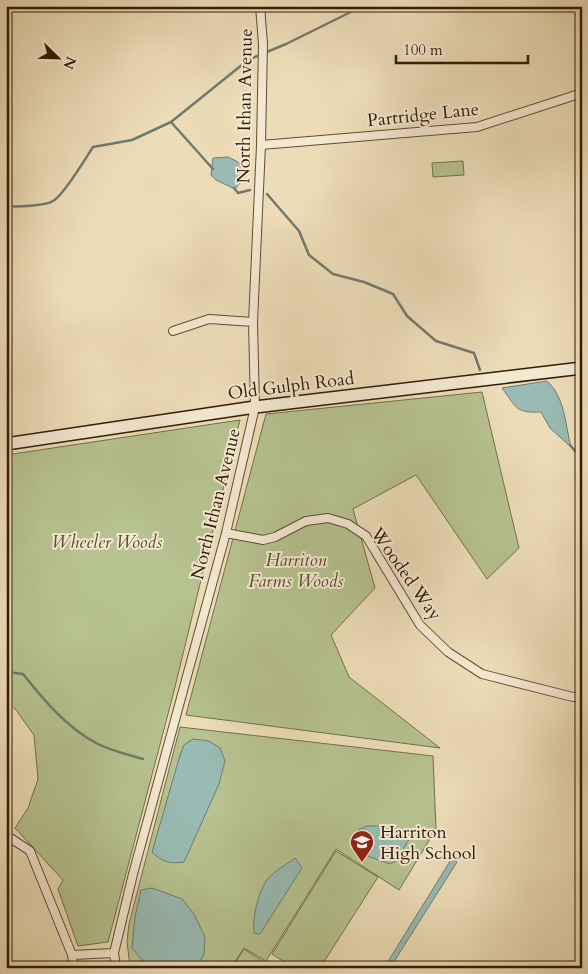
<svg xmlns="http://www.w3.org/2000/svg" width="588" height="974" viewBox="0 0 588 974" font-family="Cardo,serif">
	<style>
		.green { fill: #b6c290; stroke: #746e4c }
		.water { fill: #99bbb3; stroke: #707b6e }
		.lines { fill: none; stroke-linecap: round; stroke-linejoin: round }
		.stream { stroke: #707b6e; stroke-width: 2.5 }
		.street-casing { stroke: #614c33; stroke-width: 10 }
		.secondary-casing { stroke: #331b07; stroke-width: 14 }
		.street { stroke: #f3e9d1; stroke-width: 8 }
		.secondary { stroke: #f3e9d1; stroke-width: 11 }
		.labels { text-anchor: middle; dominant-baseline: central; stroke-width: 4; stroke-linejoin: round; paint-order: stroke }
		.street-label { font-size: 18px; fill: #331b07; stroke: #f3e9d1 }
		.park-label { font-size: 18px; font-style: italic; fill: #5a4d30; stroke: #f3e9d1 }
		.poi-label { font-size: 18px; fill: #331b07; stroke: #f3e9d1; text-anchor: start }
	</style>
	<rect width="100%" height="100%" fill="#ecddb8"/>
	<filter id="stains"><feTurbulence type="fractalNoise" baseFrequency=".004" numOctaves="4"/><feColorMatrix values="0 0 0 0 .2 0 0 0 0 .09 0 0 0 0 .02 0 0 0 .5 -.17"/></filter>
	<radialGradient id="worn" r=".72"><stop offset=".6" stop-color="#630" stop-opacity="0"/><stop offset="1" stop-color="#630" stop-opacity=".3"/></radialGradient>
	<path class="green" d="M463,161l1,14 -31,2 -1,-14z
		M482,392l37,156 -32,31 -71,-104 -63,34 22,79 -44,47 18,42 91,71 -254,-33 80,-301z
		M240,420l-67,275 -65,247 -30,4 -20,-57 5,-9 -48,-52 13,-20 10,-29 -4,-44 -18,-25 -10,-9v-246z
		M180,727l253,29 3,73 -37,61 -63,-41 -70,112 -22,-13 -13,20h-101l-3,-27 2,-17z
		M336,851l42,26 -58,91h-26l-22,-14z
		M244,949l29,19h-41z"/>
	<path class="water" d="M228,157c9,4 17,8 18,19l-11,13 -19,-9 -5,-5 2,-17z
		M547,381c18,16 18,43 24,66l-21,-19 -9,-16c-26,1 -24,-4 -39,-24z
		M193,739l16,2 11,7 5,13 -6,23 -35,78c-14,2 -22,0 -32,-10l28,-97 4,-10z
		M367,826h18l25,7 1,3 -15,25 -6,3 -31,-11 -5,-5 4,-18z
		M295,858l7,10 -42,66 -6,-1c-2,-14 4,-41 13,-53 7,-9 19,-15 28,-22z
		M452,858l5,4 -67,106h-6z
		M152,888l30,11 12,15 11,23 -1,17 -8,14h-47l-17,-20 3,-31 6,-27z"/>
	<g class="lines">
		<path class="stream" d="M171,122l42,47
			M234,188l4,5 12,-3
			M267,194l32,37 10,24 24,19 31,8 29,12 14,22 29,25 38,12 6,17
			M6,206c10,1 39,0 47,-5 11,-6 32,-42 40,-54l39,-7 39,-18 77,-62 38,-16 77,-38
			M570,445l6,7 6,2
			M6,672l17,2c20,25 43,53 73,69 15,8 31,11 47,16"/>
		<g class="street-casing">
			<path id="street" d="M261,145l216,-18 105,-34
				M173,331l36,-12 44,3
				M226,533l37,7 12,-3 31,-16 22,-3 20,6 18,12 54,89 28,27 34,22 91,23 9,-1
				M6,835l24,16 42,104 2,13
				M72,955l42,-2
				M116,968l-2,-15 19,-79 93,-341 29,-126 -2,-85 8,-177 2,-101 -3,-38"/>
		</g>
		<g class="secondary-casing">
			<path id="secondary" d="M6,444l249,-37 327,-39"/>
		</g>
		<use href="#street" class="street"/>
		<use href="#secondary" class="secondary"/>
	</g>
	<defs>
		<g id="school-pin" transform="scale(1.25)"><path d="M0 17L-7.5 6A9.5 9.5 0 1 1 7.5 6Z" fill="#8f2418" stroke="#f3e9d1"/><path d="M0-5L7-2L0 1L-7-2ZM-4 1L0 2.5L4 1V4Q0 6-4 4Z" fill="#fff"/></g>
	</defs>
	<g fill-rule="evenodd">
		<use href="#school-pin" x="362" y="842"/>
	</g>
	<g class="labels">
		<g class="street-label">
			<text transform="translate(245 106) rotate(-89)">North Ithan Avenue</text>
			<text transform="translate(423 115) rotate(-6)">Partridge Lane</text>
			<text transform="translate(291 386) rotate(-7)">Old Gulph Road</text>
			<text transform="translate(216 504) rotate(-76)">North Ithan Avenue</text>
			<text transform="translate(406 574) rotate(55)">Wooded Way</text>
		</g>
		<g class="park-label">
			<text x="107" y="542">Wheeler Woods</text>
			<text x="296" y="560">Harriton<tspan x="296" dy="21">Farms Woods</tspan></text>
		</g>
		<g class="poi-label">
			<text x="380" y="832">Harriton<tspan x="380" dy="21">High School</tspan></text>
		</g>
	</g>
	<rect width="588" height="974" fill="none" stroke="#ecddb8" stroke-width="25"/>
	<rect x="8" y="8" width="573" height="959" fill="none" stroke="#331b07" stroke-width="2.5"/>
	<rect x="12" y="12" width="563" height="949" fill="none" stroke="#331b07"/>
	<g transform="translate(58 58) rotate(113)" stroke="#f3e9d1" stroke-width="4" paint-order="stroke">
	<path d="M0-4L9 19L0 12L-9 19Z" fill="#331b07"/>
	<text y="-8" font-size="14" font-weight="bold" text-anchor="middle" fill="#331b07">N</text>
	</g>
	<path d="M396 55v8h132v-8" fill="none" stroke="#331b07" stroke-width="2.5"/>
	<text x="403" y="55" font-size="15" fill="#331b07" stroke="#f3e9d1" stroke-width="4" paint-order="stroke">100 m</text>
	<rect width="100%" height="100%" filter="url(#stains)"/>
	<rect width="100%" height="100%" fill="url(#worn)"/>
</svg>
